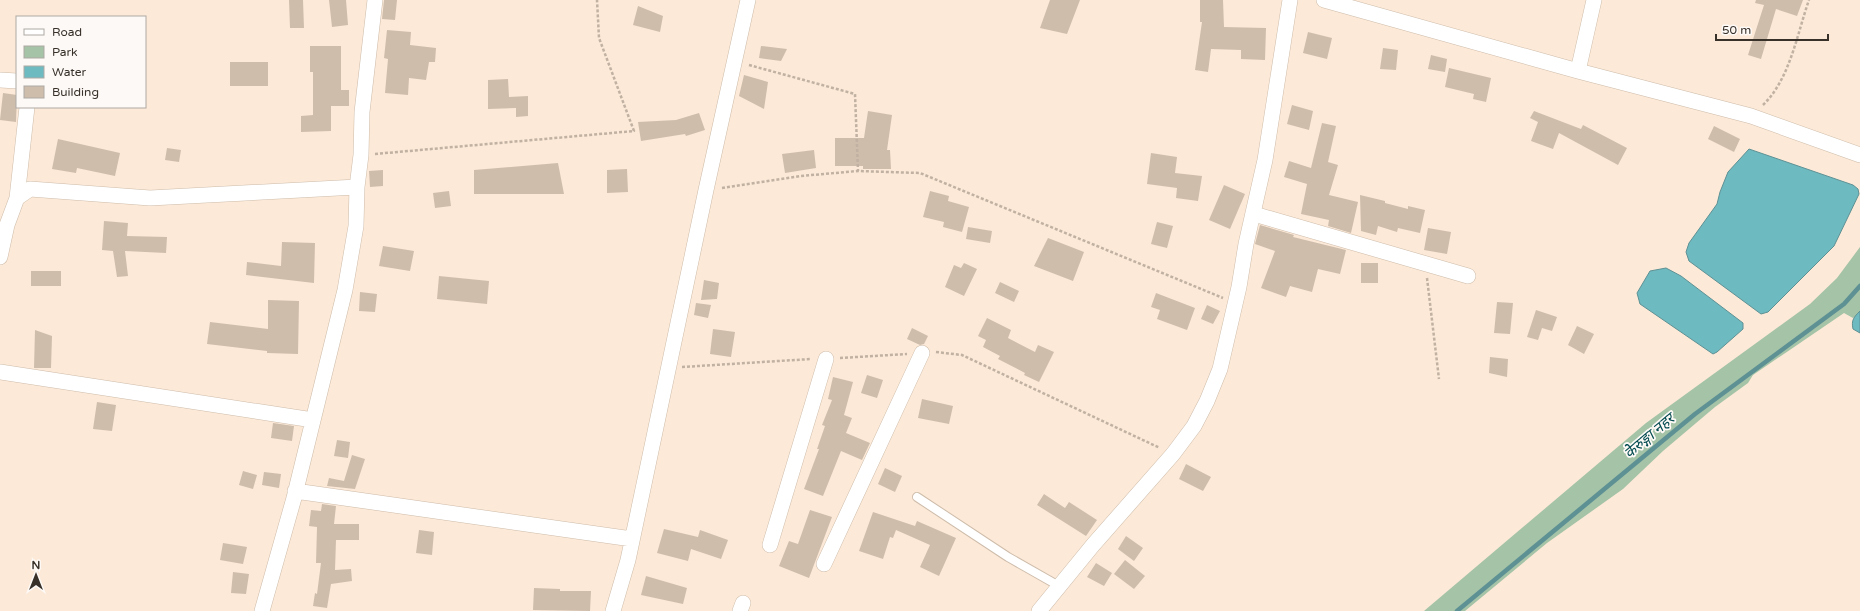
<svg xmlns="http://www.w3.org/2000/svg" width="1860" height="611" viewBox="0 0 1860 611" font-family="'Varela Round','Noto Sans Devanagari',sans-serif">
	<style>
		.green { fill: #a4c3a7 }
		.water { fill: #6ebac1; stroke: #5e9194 }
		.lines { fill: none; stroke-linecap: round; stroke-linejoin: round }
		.stream { stroke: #5e9194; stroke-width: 4.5 }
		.building { fill: #cfbdac }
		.service-casing { stroke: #cebcaa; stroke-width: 10 }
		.minor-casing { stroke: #cebcaa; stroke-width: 16 }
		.path { stroke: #c0b1a2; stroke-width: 2.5; stroke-dasharray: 3 2; stroke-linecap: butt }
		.service { stroke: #fff; stroke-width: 8 }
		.minor { stroke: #fff; stroke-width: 15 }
		.labels { text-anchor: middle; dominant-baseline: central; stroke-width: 3.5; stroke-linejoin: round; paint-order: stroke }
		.water-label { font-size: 15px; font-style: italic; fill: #044c52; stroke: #fdf9f6 }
	</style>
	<rect width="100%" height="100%" fill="#fce9d7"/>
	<path class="green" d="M1860,247v66l-7,5 -9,-5 -91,62 -5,8 -33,24 -52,44 -40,38 -76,54 -82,68h-41l222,-188 164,-119 27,-26z"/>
	<path class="water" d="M1749,149l104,36 5,4 1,5 -25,52 -66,66 -7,2 -72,-53 -3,-9 3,-9 28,-39 3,-12 8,-20z
		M1666,268l15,8 62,47v6l-26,23 -4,2 -73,-50 -3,-11 13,-22z
		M1860,311v22l-7,-4c-2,-9 1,-12 7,-18z"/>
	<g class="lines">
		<path class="stream" d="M1457,611l238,-197 149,-110 16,-18"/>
	</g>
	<path class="building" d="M289,0h14l1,28h-14z
		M329,0h17l2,25 -16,2z
		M384,0h13l-2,20 -13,-1z
		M1050,0h30l-13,34 -27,-6z
		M1200,0h23l1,27 42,1 -1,32 -24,-1v-9l-30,-1 -3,23 -13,-2 7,-48h-2z
		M1756,0h47l-6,16 -21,-7 -15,50 -13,-4 16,-50 -9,-2z
		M638,6l25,10 -3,16 -27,-7z
		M387,30l24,2 -1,13 26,3 -1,14h-6l-3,18 -17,-2 -1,17 -23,-2 3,-34 -4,-1z
		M1308,32l24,6 -5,21 -24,-6z
		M310,46h31v44h8v16h-18v25l-30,1v-16l12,-1v-43h-3z
		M761,46l26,3 -6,12 -22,-3z
		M1383,48l15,2 -2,20 -16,-1z
		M1431,55l16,4 -2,13 -17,-3z
		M230,62h38v24h-38z
		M1449,68l42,10 -5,24 -13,-3 1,-5 -29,-7z
		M744,75l24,7 -4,27 -25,-13z
		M508,79l1,18 19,-1v20l-12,1v-9l-28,1v-29z
		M3,93l14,2 -1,27 -16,-2z
		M1292,105l21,6 -4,19 -22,-6z
		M868,111l24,4 -5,35h3l1,19h-28v-3h-28v-28h29z
		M1534,111l47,18 2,-4 44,23 -9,17 -59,-32 -6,16 -22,-8 7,-19 -8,-4z
		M699,113l6,17 -19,6 -1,-2 -44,7 -3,-19 38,-2z
		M1322,123l14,3 -8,36 10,3 -9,30 29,7 -7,31 -23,-7 1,-6 -28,-6 6,-30 -23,-7 5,-16 22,7z
		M1714,126l26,13 -6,13 -26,-13z
		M58,139l62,14 -5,23 -38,-8 -1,5 -24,-4z
		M167,148l14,2 -2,12 -14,-2z
		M814,150l2,18 -31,5 -3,-19z
		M1151,153l26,4 -2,16 27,3 -4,25 -22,-3 1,-10 -30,-4z
		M558,163l6,31h-90v-24z
		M627,169l1,23 -21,1v-23z
		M383,170v16l-13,1 -1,-16z
		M1224,185l21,9 -15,35 -21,-9z
		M449,191l2,15 -16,2 -2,-15z
		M930,191l19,5 -1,5 21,6 -7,25 -19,-5 1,-5 -21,-5z
		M1360,195l25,6v2l23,6v-3l17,4 -5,23 -22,-5 -1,4 -19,-6 -2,9 -15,-4z
		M104,221l24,2 -1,13 40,1 -1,16 -41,-2 3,25 -11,1 -4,-26 -11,-1z
		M1157,222l16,4 -6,22 -16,-4z
		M1260,225l34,10 -1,2 53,13 -6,24 -22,-5 -6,23 -22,-6 -4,11 -25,-9 14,-37 -20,-7z
		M968,227l24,4 -2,12 -24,-4z
		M1428,228l23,4 -4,22 -23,-4z
		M1048,238l36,14 -11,29 -39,-15z
		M282,242l33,1 -1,40 -68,-8 1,-13 34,4z
		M383,246l31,5 -4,20 -31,-5z
		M964,263l13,6 -13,27 -19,-9 9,-22 7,3z
		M1361,263h17v20h-17z
		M31,271h30v15h-30z
		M439,276l50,5 -2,23 -50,-5z
		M704,280l15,3 -2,16 -16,1z
		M1000,282l19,9 -5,11 -19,-9z
		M360,292l17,2 -2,18 -16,-1z
		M1156,293l39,15 -8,22 -30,-11 3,-9 -9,-3z
		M268,300l31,1 -1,53 -31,-1v-2l-60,-7 3,-22 58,7z
		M1497,302l16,1 -3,31 -16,-1z
		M696,303l15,2 -3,13 -14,-3z
		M1207,305l13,6 -7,13 -12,-5z
		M1536,310l21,7 -5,14 -10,-3 -4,12 -11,-3z
		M987,318l24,12 -3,8 27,14 3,-7 16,7 -15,30 -15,-7 1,-2 -27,-14 2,-3 -17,-9 3,-7 -8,-4z
		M1577,326l17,8 -10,20 -16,-9z
		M912,328l16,8 -4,8 -4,1 -13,-6z
		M713,329l22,3 -4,25 -21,-3z
		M35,330l17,6 -1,32h-17z
		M1490,357l18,2 -1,18 -18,-4z
		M867,375l16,5 -6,18 -16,-5z
		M833,377l20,5 -9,33 8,3 -6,15 24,10 -8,17 -21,-9 -18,45 -19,-7 15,-40h-2l8,-23 -3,-1 10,-25 -4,-1z
		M922,399l31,7 -4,18 -31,-6z
		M97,402l19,3 -4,26 -19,-2z
		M273,423l21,3 -2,15 -21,-3z
		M337,440l13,2 -2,16 -14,-2z
		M352,455l13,4 -10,30 -28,-3 2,-8 15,3z
		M1186,464l25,13 -8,14 -24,-12z
		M885,468l17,8 -7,16 -17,-8z
		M243,471l14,4 -4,14 -14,-4z
		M264,472l17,2 -2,14 -17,-3z
		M1044,494l21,14 4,-6 28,18 -11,16 -49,-31z
		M322,504l14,2 -2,18h25v16h-23l-1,30 16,-1 1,12 -21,3 -4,24 -14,-2 2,-13 2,1 4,-31h-5l1,-36 -8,-1 2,-16 10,1z
		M810,510l22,7 -23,61 -30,-12 10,-25 9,3z
		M873,512l42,14 2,-5 39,17 -17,38 -19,-9 10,-22 -34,-15 -3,8 -3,-1 -7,22 -24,-8z
		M664,529l34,8 2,-7 28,10 -7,19 -30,-10 -3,12 -31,-8z
		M419,530l15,2 -2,23 -16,-2z
		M1126,536l17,12 -9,13 -16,-12z
		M223,543l24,4 -4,17 -23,-4z
		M1125,560l20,16 -11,13 -20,-15z
		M1096,563l16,10 -8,13 -17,-9z
		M233,572l16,2 -3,20 -15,-1z
		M646,576l41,12 -4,16 -42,-9z
		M534,588l26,1v2h31l-1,20 -57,-1z"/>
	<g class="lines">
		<g class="service-casing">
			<path id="service" d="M917,497l91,60 51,29"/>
		</g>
		<g class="minor-casing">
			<path id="minor" d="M1324,0l254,71 173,45 109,39
				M1578,71l16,-71
				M0,80l17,1
				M17,198l10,-91
				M1254,214l214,62
				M0,257l7,-32 10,-27 13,-9 120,9 207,-11
				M0,372l313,48
				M295,491l337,48
				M770,545l56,-186
				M824,564l98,-211
				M262,611l32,-113 51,-208 11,-64 1,-39 4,-32 1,-43 13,-112
				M613,611l15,-51 78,-370 42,-190
				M740,611l3,-8
				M1039,611l54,-66 80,-91 21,-28 13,-25 13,-32 19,-82 7,-43 19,-84 25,-160"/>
		</g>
		<path class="path" d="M749,65l106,29 3,77
			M1763,105c27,-26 34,-71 46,-105
			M375,154l259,-23 -35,-93 -2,-38
			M722,188l79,-12 57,-5 62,2 303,125
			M1427,278l12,101
			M936,352l26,3 198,93
			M840,358l67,-4
			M682,367l129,-8"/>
		<use href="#service" class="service"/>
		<use href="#minor" class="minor"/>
	</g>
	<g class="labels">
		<g class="water-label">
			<text transform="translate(1649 436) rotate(-40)">केेरुङ्गा नहर</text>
		</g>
	</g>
	<rect x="16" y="16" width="130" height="92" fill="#fdf9f6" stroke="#aea9a4"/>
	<rect x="24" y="29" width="20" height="6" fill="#ffffff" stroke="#aea9a4"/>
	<text x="52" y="36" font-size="12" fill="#38312a">Road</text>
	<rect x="24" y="46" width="20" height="12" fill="#a4c3a7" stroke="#aea9a4"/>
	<text x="52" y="56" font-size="12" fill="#38312a">Park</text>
	<rect x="24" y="66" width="20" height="12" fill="#6ebac1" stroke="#aea9a4"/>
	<text x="52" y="76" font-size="12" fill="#38312a">Water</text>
	<rect x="24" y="86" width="20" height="12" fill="#cfbdac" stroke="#aea9a4"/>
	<text x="52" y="96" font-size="12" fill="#38312a">Building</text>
	<g transform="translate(36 575)" stroke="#fdf9f6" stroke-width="3" paint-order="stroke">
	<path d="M0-3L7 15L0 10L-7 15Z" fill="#38312a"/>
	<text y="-6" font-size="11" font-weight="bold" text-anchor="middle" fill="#38312a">N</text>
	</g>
	<path d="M1716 34v6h112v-6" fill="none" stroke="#38312a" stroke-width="2"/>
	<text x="1722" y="34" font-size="12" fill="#38312a" stroke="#fdf9f6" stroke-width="3" paint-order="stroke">50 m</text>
</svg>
